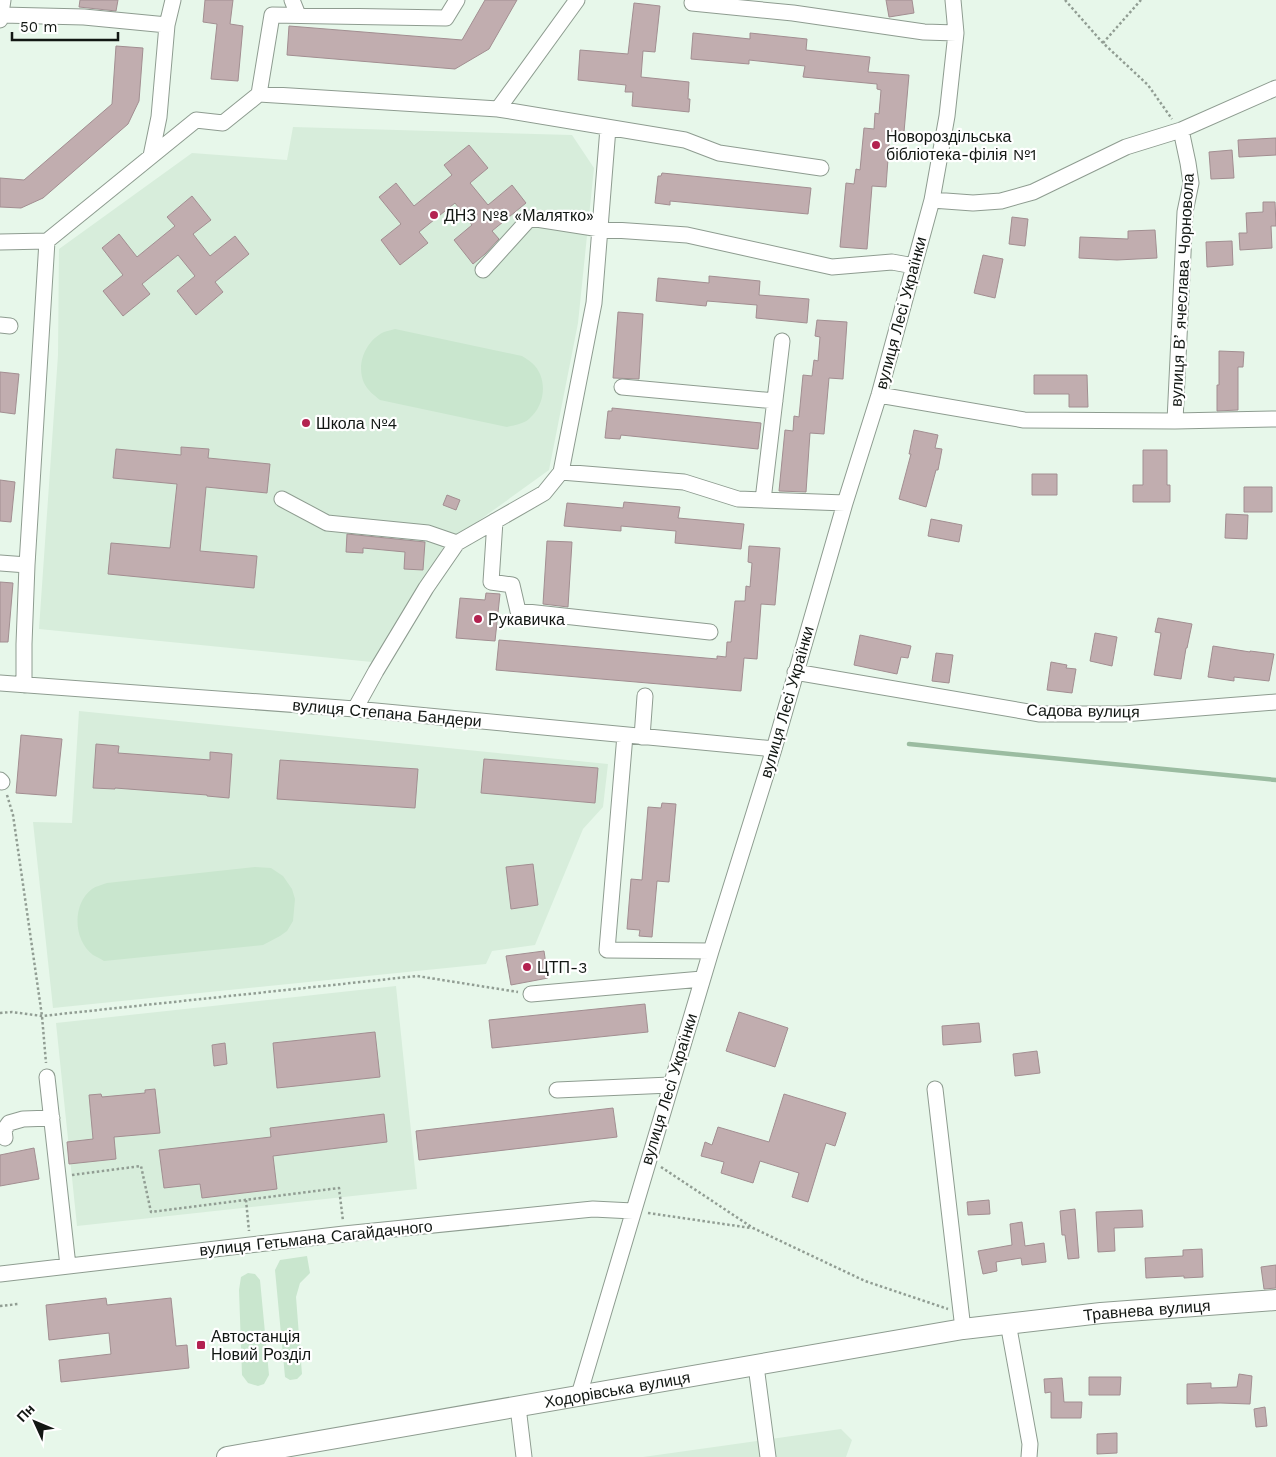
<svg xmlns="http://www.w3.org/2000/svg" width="1276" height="1457" viewBox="0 0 1276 1457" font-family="'Work Sans',sans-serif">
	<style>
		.built { fill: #d7eddb }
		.green { fill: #c9e6ce }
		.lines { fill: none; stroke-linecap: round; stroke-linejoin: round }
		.stream { stroke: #9bbca1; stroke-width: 4.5 }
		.building { fill: #c1adaf; stroke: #a28e91 }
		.minor-casing { stroke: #8e9c90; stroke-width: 17 }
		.major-casing { stroke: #8e9c90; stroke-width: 22 }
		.path { stroke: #919d93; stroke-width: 2.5; stroke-dasharray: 2.5 2.5; stroke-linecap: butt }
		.minor { stroke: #fff; stroke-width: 15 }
		.major { stroke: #fff; stroke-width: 20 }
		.poi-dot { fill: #b32250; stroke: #fff; stroke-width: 2 }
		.labels { text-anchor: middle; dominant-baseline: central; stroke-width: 4.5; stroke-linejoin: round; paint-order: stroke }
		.poi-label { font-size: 16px; fill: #121713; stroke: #fff; text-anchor: start }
		.street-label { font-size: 16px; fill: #121713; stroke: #fff }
	</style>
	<rect width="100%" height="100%" fill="#e7f7ea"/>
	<path class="built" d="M293,127l279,8 22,33 -16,155 -29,147 -104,75 -73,117 -333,-33 19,-274 1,-106 133,-96 95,7z
		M79,711l529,53 -5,43 -20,22 -48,116 -43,6 -6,13 -433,44 -20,-186 39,1z
		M396,986l21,203 -340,37 -21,-203z
		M841,1429l11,11 -6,17h-203z"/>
	<path class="green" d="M395,329l127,27c3,2 7,4 10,7 16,14 14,42 -3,56 -6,5 -14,6 -22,8l-127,-27c-6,-5 -12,-9 -16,-17 -8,-18 1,-42 20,-51 3,-1 8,-2 11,-3z
		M255,867l16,1 12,8 9,13 3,10 -2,22 -6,10 -7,5 -17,9 -159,16c-3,-2 -7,-4 -11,-6 -20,-15 -21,-51 -1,-66 4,-3 10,-4 15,-6z
		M307,1256l3,17 -10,10 -4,14 6,77 -5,5 -7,1 -5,-3 -10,-107 5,-10z
		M248,1273l7,1 5,6 9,95 -5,9 -6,2 -10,-3 -6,-8 -3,-85 2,-13z"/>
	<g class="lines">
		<path class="stream" d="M909,744l367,36"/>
	</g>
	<path class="building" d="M80,0h38l-2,11 -37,-4z
		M205,0h28l-3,24 13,2 -5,55 -27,-2 6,-55 -14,-2z
		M485,0h32l-28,49 -34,20 -168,-14 2,-29 173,14z
		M886,0h26l2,13 -25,4z
		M634,3l26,3 -5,46 -12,-1 -2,26 48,5 -1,17h2l-1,13 -57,-6 1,-14h-8l1,-7 -48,-5 2,-30 48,4z
		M693,33l57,6v-6l57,6 -1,11 64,7 -2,15 41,3 -5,57 -14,-1 -4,56 -14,-1 -5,63 -27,-2 6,-64 8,1 2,-15 4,1 4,-42 10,1 1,-16 4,1 2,-24 -4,-1v-5l-74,-7 2,-11 -56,-6v4l-58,-5z
		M116,46l27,2 -4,53 -11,23 -85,74 -22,10 -21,-1v-29l24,2 88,-76z
		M1276,138v17l-37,2 -1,-17z
		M469,145l19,23 -18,15 18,22 24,-20 14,18 -34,28 7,8 -14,15 -12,10 -19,-24 18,-15 -17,-22 -36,29 9,11 -28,22 -19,-25 20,-16 -22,-27 17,-14 18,23 38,-31 -8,-10z
		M1232,150l2,28 -23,1 -2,-27z
		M662,173l149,15 -3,26 -138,-13v4l-15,-2 3,-27h3z
		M192,196l19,24 -18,14 17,22 25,-20 14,18 -34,28 8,10 -27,23 -19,-24 18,-15 -17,-21 -36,29 8,10 -27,22 -20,-25 20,-16 -21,-27 17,-14 18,23 38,-31 -8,-9z
		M1263,202h12l1,24h-5l1,22 -32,2 -1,-17h8l-1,-20 17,-1z
		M1012,217l16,2 -3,27 -16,-2z
		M1155,230l2,28 -40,2 -38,-2 1,-21 48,2v-8z
		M1232,241l1,24 -26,2 -1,-25z
		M983,255l20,4 -8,39 -21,-5z
		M709,276l51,5 -1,14 50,4 -2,24 -51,-5 1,-13 -50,-4 -1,5 -50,-5 2,-23 51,5z
		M618,312l25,2 -4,65 -26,-1z
		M817,320l30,2 -4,57 -14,-1 -5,56 -14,-1 -4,59 -27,-1 6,-61 8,1 1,-15 5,1 4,-42 9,1 2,-16 4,1 2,-24 -5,-1z
		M1219,351l25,1 -1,15h-5v43l-21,1v-26h2z
		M0,372l19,2 -4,40 -15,-2z
		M1034,375h53l1,32h-19v-13h-35z
		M612,408l149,15 -3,26 -137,-14 -1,4 -15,-1 3,-27h4z
		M914,430l24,5 -3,13 7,1 -4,21h-2l-10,37 -27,-8 12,-45h-2z
		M181,447l28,2 -1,9 62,6 -3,29 -61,-6 -6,64 57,5 -3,32 -146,-14 3,-31 59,5 7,-64 -64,-6 3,-29 65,6z
		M1143,450h24v35h3v17h-37v-17h10z
		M1032,474h25v21h-25z
		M0,480l15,2 -4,40 -11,-1z
		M1244,487h28v25h-28z
		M447,495l13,5 -4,10 -13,-5z
		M624,502l56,5 -2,11 66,6 -3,25 -66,-6 1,-12 -55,-5v5l-57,-5 3,-23 56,5z
		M1226,514l22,1 -1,24 -22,-1z
		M931,519l31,6 -3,17 -31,-6z
		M347,534l78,8 -2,28 -19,-1 1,-17 -42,-4v5l-17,-1z
		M547,541l25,1 -4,65 -25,-3z
		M749,546l31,2 -5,57 -14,-1 -4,55 -13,-1 -3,33 -245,-21 3,-30 218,19v-3l9,1 1,-15h4l4,-41h10l1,-15 4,1 2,-24 -4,-1z
		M0,582l13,1 -5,59h-8z
		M486,593l14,1 -5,47 -39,-3 4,-40 25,2z
		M1158,618l34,6 -5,24h-1l-5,31 -27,-4 7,-42 -6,-1z
		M1095,633l22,4 -5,29 -22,-5z
		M860,635l51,11 -3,12 -7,-1 -4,17 -43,-9z
		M1213,646l37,6v-1l24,3 -5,27 -35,-4v4l-26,-4z
		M936,653l17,2 -4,28 -17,-2z
		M1051,662l16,3 -1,3 10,1 -4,24 -25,-3z
		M21,735l41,4 -6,57 -40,-3z
		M96,744l23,2 -1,7 92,7v-8l22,2 -3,44 -22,-2v-1l-92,-7v1l-22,-1z
		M484,759l114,9 -3,35 -114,-10z
		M280,760l138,9 -3,39 -138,-9z
		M662,803l14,1 -7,78 -12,-1 -5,56 -13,-1 1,-6 -13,-1 4,-50 11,1 6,-73 13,1z
		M533,864l5,41 -27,4 -5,-42z
		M544,951l4,27 -37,7 -5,-29z
		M645,1004l3,28 -156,16 -3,-28z
		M739,1012l49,16 -13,39 -49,-16z
		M979,1023l2,19 -38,3 -1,-19z
		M375,1032l5,45 -103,11 -4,-45z
		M225,1043l2,21 -13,2 -2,-21z
		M1037,1051l3,22 -25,3 -2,-22z
		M155,1089l5,44 -46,4 2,22 -47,5 -2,-22 26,-3 -4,-44 12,-1 1,3 43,-4v-3z
		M784,1094l62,19 -11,33 -9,-3 -18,59 -16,-5 7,-24 -39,-12 -7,22 -32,-10 3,-11 -23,-6 4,-14 7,3 6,-18 51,15z
		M613,1108l4,29 -198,23 -3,-29z
		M384,1114l3,28 -114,14 4,33 -75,9 -2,-14 -36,4 -5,-38 112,-13 -1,-9z
		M34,1148l5,31 -39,7v-31z
		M989,1200l1,14 -22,1 -1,-13z
		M1075,1209l4,49 -11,1 -3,-24h-3l-2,-24z
		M1142,1210l1,17 -29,1 1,23 -17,1 -2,-40z
		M1022,1222l3,24 19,-3 2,19 -24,3 -1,-7 -25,4 1,9 -14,3 -5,-23 34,-6 -2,-21z
		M1202,1249l1,28 -19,1v-2l-38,2 -1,-20 38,-2v-6z
		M1276,1265v23l-12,1 -3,-22z
		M106,1298l1,7 64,-7 5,48 11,-1 2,23 -128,14 -2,-22 52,-6 -2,-21 -60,7 -3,-35z
		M1239,1374l13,2 -2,28 -30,-1 -33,1v-20l24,-1v5l26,-1z
		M1089,1377h32l-1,18h-31z
		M1062,1378l2,24h18l-1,16h-30v-26l-6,1 -1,-14z
		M1265,1407l2,19 -11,1 -2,-18z
		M1117,1433v20l-20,1v-20z"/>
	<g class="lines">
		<g class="minor-casing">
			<path id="minor" d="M292,0l6,15
				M692,3l101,10 131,19 32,1
				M2,15l82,2 83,8 6,-25
				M0,20l3,-20
				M259,94l239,15 187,31 34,13 102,15
				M498,109l79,-109
				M151,156l8,-39 8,-92
				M932,200l41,3 28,-2 32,-9 93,-45 55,-17 95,-42
				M0,242l47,-1 149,-121 27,3 36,-29 13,-79 174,3 11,-18
				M483,270l47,-52 70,11 87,6 145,32 60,-5 22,4
				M0,325l10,1
				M622,387l153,14
				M879,395l145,25 151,1 101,-2
				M1175,421l10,-209 6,-29 -3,-20 -7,-33
				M561,472l123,10 54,17 107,4
				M282,499l45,24 101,10 29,10
				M763,500l19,-159
				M495,521l-4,61 21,3 6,26 192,21
				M0,563l27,2
				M795,672l245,42h83l153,-12
				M0,683l355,26 419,40
				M24,685v-41l3,-79 20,-324
				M355,709l21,-38 50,-83 31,-45 87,-50 17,-21 33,-169 14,-175
				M625,735l-18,215 104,1
				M642,737l3,-41
				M0,780l2,2
				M531,994l171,-15
				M47,1077l21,189
				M935,1089l28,240
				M557,1090l113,-5
				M5,1138l-1,-8 5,-7 14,-4 29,-1
				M0,1274l344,-40 249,-25 40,2
				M1008,1323l22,121 -1,13
				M756,1366l12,91
				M579,1395l132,-444 63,-202 71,-246 34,-108 35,-129 18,-66 15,-84 9,-83 -3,-33
				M518,1407l6,50"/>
		</g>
		<g class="major-casing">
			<g id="major">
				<path id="s1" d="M227,1457l736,-128 138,-16 175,-13"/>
			</g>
		</g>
		<path class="path" d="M1065,0l38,43 45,42 24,34
			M1103,43l38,-43
			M7,795l6,20 29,201 4,47
			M0,1013l12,-1 30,4 375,-40 101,16
			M661,1167l92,61 112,53 83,28
			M72,1175l69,-9 10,46 188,-24 4,33
			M246,1200l3,31
			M648,1213l103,15
			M0,1306l18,-2"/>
		<use href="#minor" class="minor"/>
		<use href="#major" class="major"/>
	</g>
	<g class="poi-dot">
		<circle cx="876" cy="145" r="5"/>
		<circle cx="434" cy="215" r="5"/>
		<circle cx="306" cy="423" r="5"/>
		<circle cx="478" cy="619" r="5"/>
		<circle cx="527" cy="967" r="5"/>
		<rect x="196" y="1340" width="10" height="10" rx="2.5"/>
	</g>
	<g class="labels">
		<g class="poi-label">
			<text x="886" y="136">Новороздільська<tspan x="886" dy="18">бібліотека-філія №1</tspan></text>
			<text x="444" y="215">ДНЗ №8 «Малятко»</text>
			<text x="316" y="423">Школа №4</text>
			<text x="488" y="619">Рукавичка</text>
			<text x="537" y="967">ЦТП-3</text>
			<text x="211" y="1336">Автостанція<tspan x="211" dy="18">Новий Розділ</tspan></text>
		</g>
		<g class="street-label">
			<text transform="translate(1182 290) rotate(-87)">вулиця Вʼячеслава Чорновола</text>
			<text transform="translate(901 313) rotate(-75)">вулиця Лесі Українки</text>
			<text transform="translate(787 702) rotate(-74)">вулиця Лесі Українки</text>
			<text transform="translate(1083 711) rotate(1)">Садова вулиця</text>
			<text transform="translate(387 713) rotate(5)">вулиця Степана Бандери</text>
			<text transform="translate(669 1089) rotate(-73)">вулиця Лесі Українки</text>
			<text transform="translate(316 1238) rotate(-6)">вулиця Гетьмана Сагайдачного</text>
			<text stroke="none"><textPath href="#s1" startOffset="932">Травнева вулиця</textPath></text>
			<text stroke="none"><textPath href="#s1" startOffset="396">Ходорівська вулиця</textPath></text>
		</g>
	</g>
	<g transform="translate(35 1422) rotate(314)" stroke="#ffffff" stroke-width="4" paint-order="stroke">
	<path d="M0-4L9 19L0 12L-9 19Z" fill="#121713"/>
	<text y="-8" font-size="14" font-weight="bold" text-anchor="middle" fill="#121713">Пн</text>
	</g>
	<path d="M12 32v8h106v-8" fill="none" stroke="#121713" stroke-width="2.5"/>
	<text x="20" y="32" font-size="15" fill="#121713" stroke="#ffffff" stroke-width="4" paint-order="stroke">50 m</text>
</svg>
